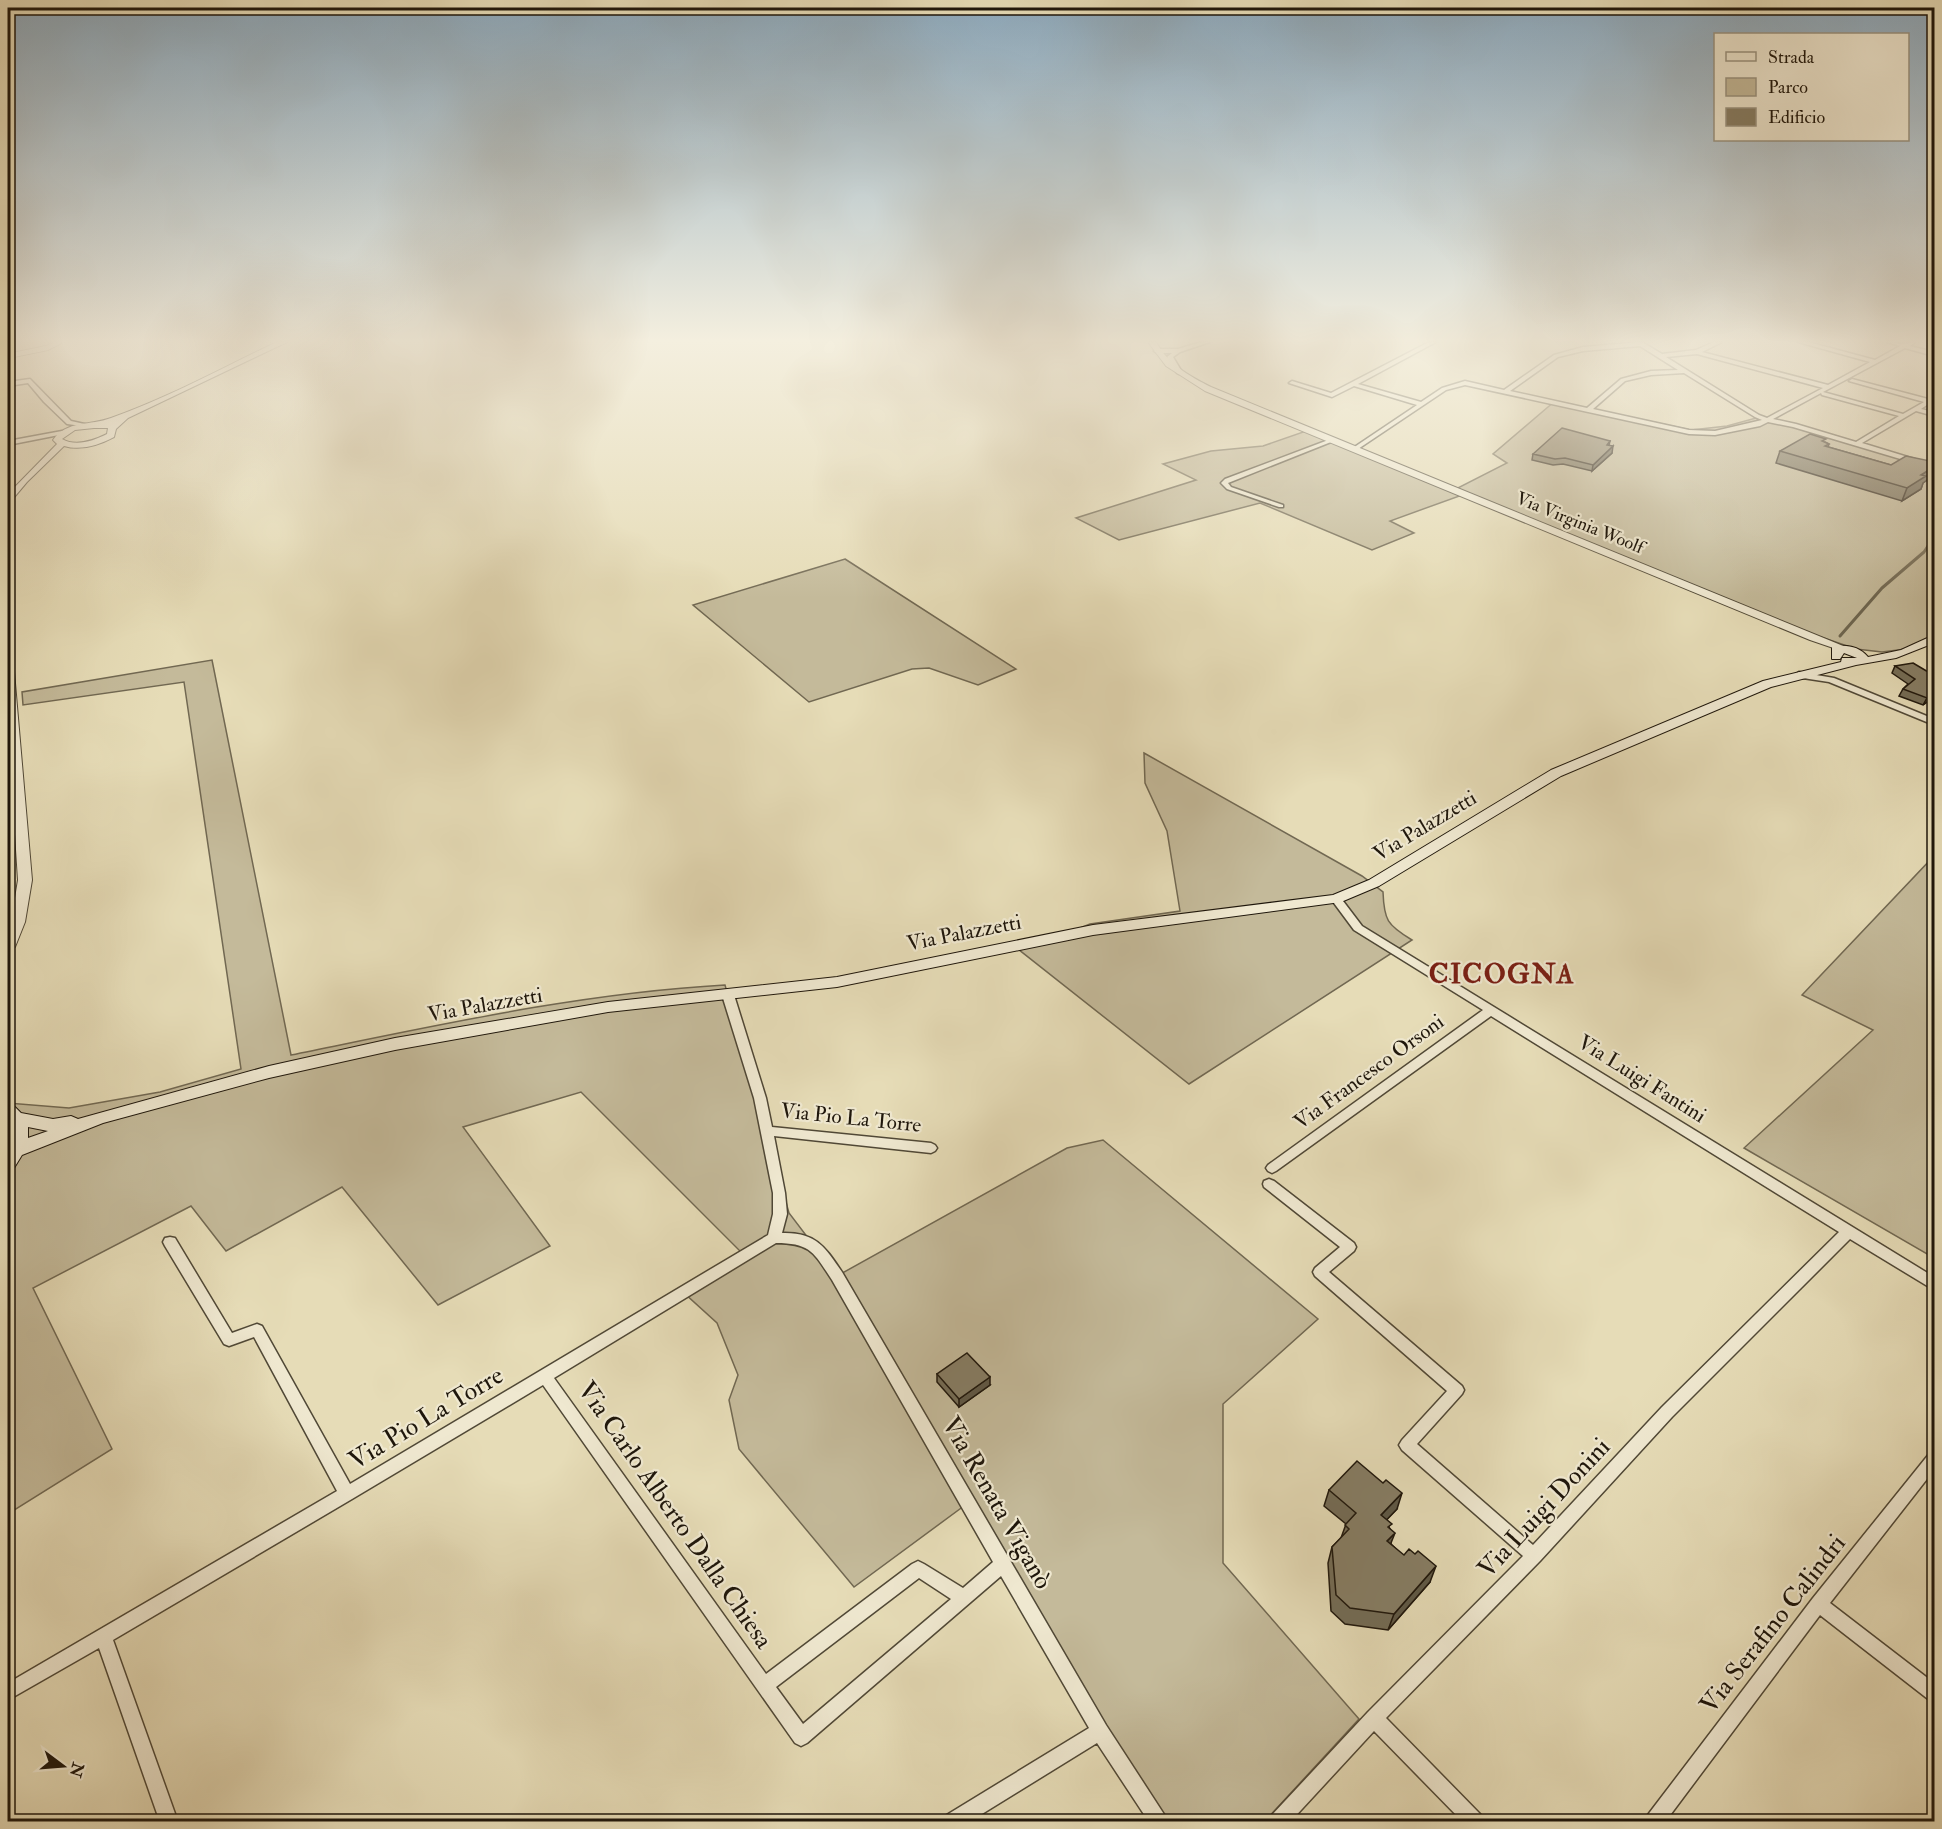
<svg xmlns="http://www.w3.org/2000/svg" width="1942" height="1829" viewBox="0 0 1942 1829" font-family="'IM FELL Double Pica',serif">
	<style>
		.green { fill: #c4ba9a; stroke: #716852; stroke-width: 1.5 }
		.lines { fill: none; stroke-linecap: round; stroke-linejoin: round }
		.stream { stroke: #6d654f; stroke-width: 3 }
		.pedestrian-casing { stroke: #504836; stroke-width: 6 }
		.minor-casing { stroke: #504836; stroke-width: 3 }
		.tertiary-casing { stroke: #504836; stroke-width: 2 }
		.secondary-casing { stroke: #1e160b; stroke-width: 2 }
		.pedestrian { stroke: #efe8d0; stroke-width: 4.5 }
		.minor { fill: #efe8d0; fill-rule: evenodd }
		.tertiary { fill: #efe8d0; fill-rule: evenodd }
		.secondary { fill: #efe8d0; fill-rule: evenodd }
		.wall { fill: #736c56; stroke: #1e160b; stroke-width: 1.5 }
		.shaded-wall { fill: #5e5846; stroke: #1e160b; stroke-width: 1.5 }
		.building { fill: #867d64; stroke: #1e160b; stroke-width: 1.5 }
		.labels { text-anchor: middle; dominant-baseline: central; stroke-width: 4.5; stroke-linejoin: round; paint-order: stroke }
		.far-street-label { font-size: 18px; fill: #1e160b; stroke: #efe8d0 }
		.street-label { font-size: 21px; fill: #1e160b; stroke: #efe8d0 }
		.near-street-label { font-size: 26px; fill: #1e160b; stroke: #efe8d0 }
		.district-label { font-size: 27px; font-weight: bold; letter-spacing: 1.5px; fill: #7a1f14; stroke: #efe8d0 }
	</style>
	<rect width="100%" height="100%" fill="#e6dcb7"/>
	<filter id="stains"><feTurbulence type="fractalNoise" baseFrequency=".00333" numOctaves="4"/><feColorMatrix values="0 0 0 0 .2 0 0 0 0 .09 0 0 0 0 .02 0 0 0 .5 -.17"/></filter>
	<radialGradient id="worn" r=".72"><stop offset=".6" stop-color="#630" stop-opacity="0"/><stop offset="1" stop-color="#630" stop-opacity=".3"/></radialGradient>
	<path class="green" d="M1555,401l136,29 36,-4 29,-8 21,2 157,46v173l-12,8 -40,5 -26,-3 -41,-14 -353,-140 -72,26 24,12 -42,17 -112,-47 -141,37 -43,-22 120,-38 -33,-16 48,-13 52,-5 43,-15 150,58 51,-26 -14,-9z
		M845,559l171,110 -38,16 -49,-17 -17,1 -103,33 -116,-97z
		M212,660l79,395c143,-29 289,-62 434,-70l64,228 48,63 230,-128 36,-8 215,179 -95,85v159l136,156 -94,102h-107l-190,-318 -114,84 -115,-138 -10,-49 9,-25 -21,-52 -34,-31 60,-38 -162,-162 -118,35 87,119 -112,59 -96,-118 -116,64 -35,-45 -158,82 79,161 -104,65v-411l61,5 91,-16 81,-23 -57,-387 -161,23 -1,-13z
		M1144,753l218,123 21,16c1,28 4,33 29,48l-223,144 -175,-138 56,-14 20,-8 90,-13 -13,-80 -22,-48z
		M1934,856v402l-190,-110 129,-118 -71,-35z"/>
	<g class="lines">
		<path class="stream" d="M1840,636l42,-48 42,-36 6,-9 -1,-17 3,-7"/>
		<g class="pedestrian-casing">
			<path id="pedestrian" d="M8,356l39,-8 12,-6"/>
		</g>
		<g class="minor-casing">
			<path id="minor" d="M1201,342h9l-30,10 -7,5 9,15 -3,2 -2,-1 -10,-16 5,-4h-15l-3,-2 3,-2h21z
				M1429,342h7l-78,42 63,18 21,-14 23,-7 39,9 50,-35 29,-8 59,-5 20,12 34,-4 18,-8h8l-20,10 126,33 42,-23 -72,-20h10l67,18 25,-14 -13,-4 17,2 11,-2 -5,4 24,6v4l-29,-8 -82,44 80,22 21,-12 -75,-21 3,-2 76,20 6,-3v4l-13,9 13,3v4l-18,-5 -54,32 72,22v4l-141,-42 -25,-5 -8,4 -45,9 -26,-1 -224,-49 -19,5 -91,61 -2,-1v-2l64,-43 -63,-19 -22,11 -43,-14 3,-2 39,12zM1640,346l38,24 -27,1 -30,8 -34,29 -77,-17 48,-34 25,-6zM1697,354l126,34 -56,30 -8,-3 -93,-58zM1684,373l71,44 7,3 -47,11 -26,-1 -96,-21 32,-28 26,-6zM1821,393l1,2 77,21 -43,26 -60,-18 -23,-5z
				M30,379l41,42 18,4v2l-22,-3 -23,-22 -16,-19 -20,3v-4z
				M62,431l3,2 -1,1 -56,11v-4z
				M1331,439l5,1 -108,43 3,4 52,18v2h-4l-52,-18 -6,-6 4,-4z
				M1799,672l35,6 100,41v6l-105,-43 -33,-5 -1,-2z
				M1336,896l4,1 22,29 572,351v13l-84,-51 -178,178 -132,144 -154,157 96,98 3,6h-22l-89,-91 -84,91h-22l3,-6 97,-104 155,-156 -121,-106 -3,-5 3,-5 45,-49 -132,-115 -2,-4 2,-4 25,-21 -76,-60 -1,-3 1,-3 5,-2 5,2 80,62 2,4 -2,4 -25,21 133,114 2,4 -2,4 -45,50 116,101 129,-138 177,-175 -348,-216 -215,155 -4,2 -4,-2 -2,-3 2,-3 215,-155 -129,-80 -23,-31z
				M728,991l6,4 32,103 6,29 159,16 4,2 2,3 -2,3 -4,2 -157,-17 11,57 2,21 -5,19c34,-1 43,14 60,39l264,453 63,97h-20l-52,-79 -128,79h-27l3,-6 144,-88 -88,-152 -194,167 -6,3 -6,-3 -252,-358 -191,114 -239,141 65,182h-18l-61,-174 -91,52v-17l329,-192 -83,-154 -25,9 -5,-2 -59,-98 -2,-4 2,-4 5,-1 5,1 57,95 25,-9 5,2 88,158 418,-249 5,-21v-21l-19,-95 -32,-103zM776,1243c35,0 38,10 56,37l161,282 -30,26 -39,-24 -6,-3 -6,3 -146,110 -212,-296zM919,1578l32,21 -148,125 -27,-37z
				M1934,1452v18l-104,133 104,80v18l-6,-2 -108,-84 -155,207h-21l3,-6 166,-218 116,-144z"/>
		</g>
		<g class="tertiary-casing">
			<path id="tertiary" d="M277,342h10l-159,76 -12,11 -2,8c-15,8 -33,14 -50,9l-37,36 -16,19 -3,1v-8l49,-50 -4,-4c14,-20 37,-14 58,-22 57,-20 111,-50 166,-76zM94,428h14l-1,6c-14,7 -31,13 -45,5l13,-9z
				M1148,342h8c12,22 33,34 55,45l642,263 -5,3 -38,-13 -605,-249 -39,-25z
				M8,657l5,3 19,220 -7,42 -10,25 -7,4v-20l3,-9 7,-42 -10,-152z"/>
		</g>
		<g class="secondary-casing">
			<path id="secondary" d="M1934,635v8l-38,15 -40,7 -85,22 -210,89 -182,110 -38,16 -248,33 -256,52 -229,25 -213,38 -126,28 -166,45 -81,32 -8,13 -6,2v-22l3,-12 -3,-15v-17l6,2 7,7 32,6 18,-3 7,3 191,-53 126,-28 213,-36 229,-25 256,-52 240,-30 36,-15 182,-110 212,-89 78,-19 1,-4h15l-13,-5 -4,6h-8v-12c13,-3 27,-1 36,10l33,-7zM28,1127l20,4 -20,7z"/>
		</g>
		<use href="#pedestrian" class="pedestrian"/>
		<use href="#minor" class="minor"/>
		<use href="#tertiary" class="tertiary"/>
		<use href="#secondary" class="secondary"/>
	</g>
	<path class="wall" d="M1610,441l-1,4 3,8 -20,18 -29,-7 -10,1 -21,-5 1,-6z
		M1825,442l4,2 -1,3 63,18 44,-3v11l-2,3 -10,7 -2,6 -19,12 -126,-38 4,-12z
		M1895,666l40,10v20l-12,9 -24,-9 4,-7 5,-5 -16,-11z
		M937,1374l53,11 -31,22 -22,-25z
		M1329,1490l68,19 -11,11 4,9 1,15 39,38 -42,48 -43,-6 -14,-13 -3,-48 4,-16 9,-9 5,-14 -22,-18z"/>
	<path class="shaded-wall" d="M1613,446l-1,7 -20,18 1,-6z
		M1935,466v7l-2,3 -10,7 -2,6 -19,12 5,-13 14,-13z
		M1935,692v4l-12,9 4,-7z
		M990,1377v8l-31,22v-8z
		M1402,1493l-5,16 -21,22 5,-16z
		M1395,1533l-6,15 -2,-7z
		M1436,1566l-6,16 -42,48 6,-16z"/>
	<path class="building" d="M1562,428l48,13 -3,4 6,1 -20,19 -28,-7 -10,1 -22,-5z
		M1810,434l16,5 -4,2 7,3 -4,2 66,19 15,-9 29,6v4l-14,9 5,1 -19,12 -127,-37z
		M1913,663l22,13v16l-8,6 -24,-9 12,-10 -20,-13z
		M967,1353l23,24 -31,22 -22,-25z
		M1357,1461l26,22 3,-3 16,13 -21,22 11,9 -4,3 7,6 -8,8 17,14 5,-6 6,5 3,-3 18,15 -42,48 -44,-6 -14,-13 -4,-48 17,-18 -4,-4 11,-12 -27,-23z"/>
	<linearGradient id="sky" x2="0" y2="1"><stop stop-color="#8ca9bd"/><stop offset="0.57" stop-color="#f4efdf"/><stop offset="1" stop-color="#f4efdf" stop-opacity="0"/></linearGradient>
	<rect width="1942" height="598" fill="url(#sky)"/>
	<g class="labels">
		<g class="far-street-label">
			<text transform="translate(1580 523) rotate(22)">Via Virginia Woolf</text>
		</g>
		<g class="street-label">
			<text transform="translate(1425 826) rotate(-31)">Via Palazzetti</text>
			<text transform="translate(964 933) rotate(-11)">Via Palazzetti</text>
			<text transform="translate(485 1005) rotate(-10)">Via Palazzetti</text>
			<text transform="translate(1369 1072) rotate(-36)">Via Francesco Orsoni</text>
			<text transform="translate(1642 1079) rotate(32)">Via Luigi Fantini</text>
			<text transform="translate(851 1118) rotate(6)">Via Pio La Torre</text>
		</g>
		<g class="near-street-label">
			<text transform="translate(426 1418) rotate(-31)">Via Pio La Torre</text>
			<text transform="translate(997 1503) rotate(60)">Via Renata Viganò</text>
			<text transform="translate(1544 1508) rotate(-47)">Via Luigi Donini</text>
			<text transform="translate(675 1515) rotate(55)">Via Carlo Alberto Dalla Chiesa</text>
			<text transform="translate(1773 1624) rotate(-52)">Via Serafino Calindri</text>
		</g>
		<g class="district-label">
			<text x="1502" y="974">CICOGNA</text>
		</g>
	</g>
	<rect width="1942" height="1829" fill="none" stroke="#e6dcb7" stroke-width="30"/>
	<rect x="9" y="9" width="1924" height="1811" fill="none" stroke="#1e160b" stroke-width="3"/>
	<rect x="15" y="15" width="1912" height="1799" fill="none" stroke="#1e160b" stroke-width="1.5"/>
	<rect x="1714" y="33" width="195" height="108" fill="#efe8d0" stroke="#9b9481" stroke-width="1.5"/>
	<rect x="1726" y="52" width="30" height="9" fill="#efe8d0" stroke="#9b9481" stroke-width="1.5"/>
	<text x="1768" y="63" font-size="18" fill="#1e160b">Strada</text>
	<rect x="1726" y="78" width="30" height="18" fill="#c4ba9a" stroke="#9b9481" stroke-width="1.5"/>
	<text x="1768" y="93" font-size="18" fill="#1e160b">Parco</text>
	<rect x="1726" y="108" width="30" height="18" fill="#867d64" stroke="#9b9481" stroke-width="1.5"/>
	<text x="1768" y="123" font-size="18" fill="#1e160b">Edificio</text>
	<g transform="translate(63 1766) rotate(106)" stroke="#efe8d0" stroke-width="4.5" paint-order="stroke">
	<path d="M0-4.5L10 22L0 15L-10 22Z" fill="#1e160b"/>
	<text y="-9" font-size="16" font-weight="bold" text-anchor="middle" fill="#1e160b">N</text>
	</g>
	<rect width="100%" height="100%" filter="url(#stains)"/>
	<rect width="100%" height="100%" fill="url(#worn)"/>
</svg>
